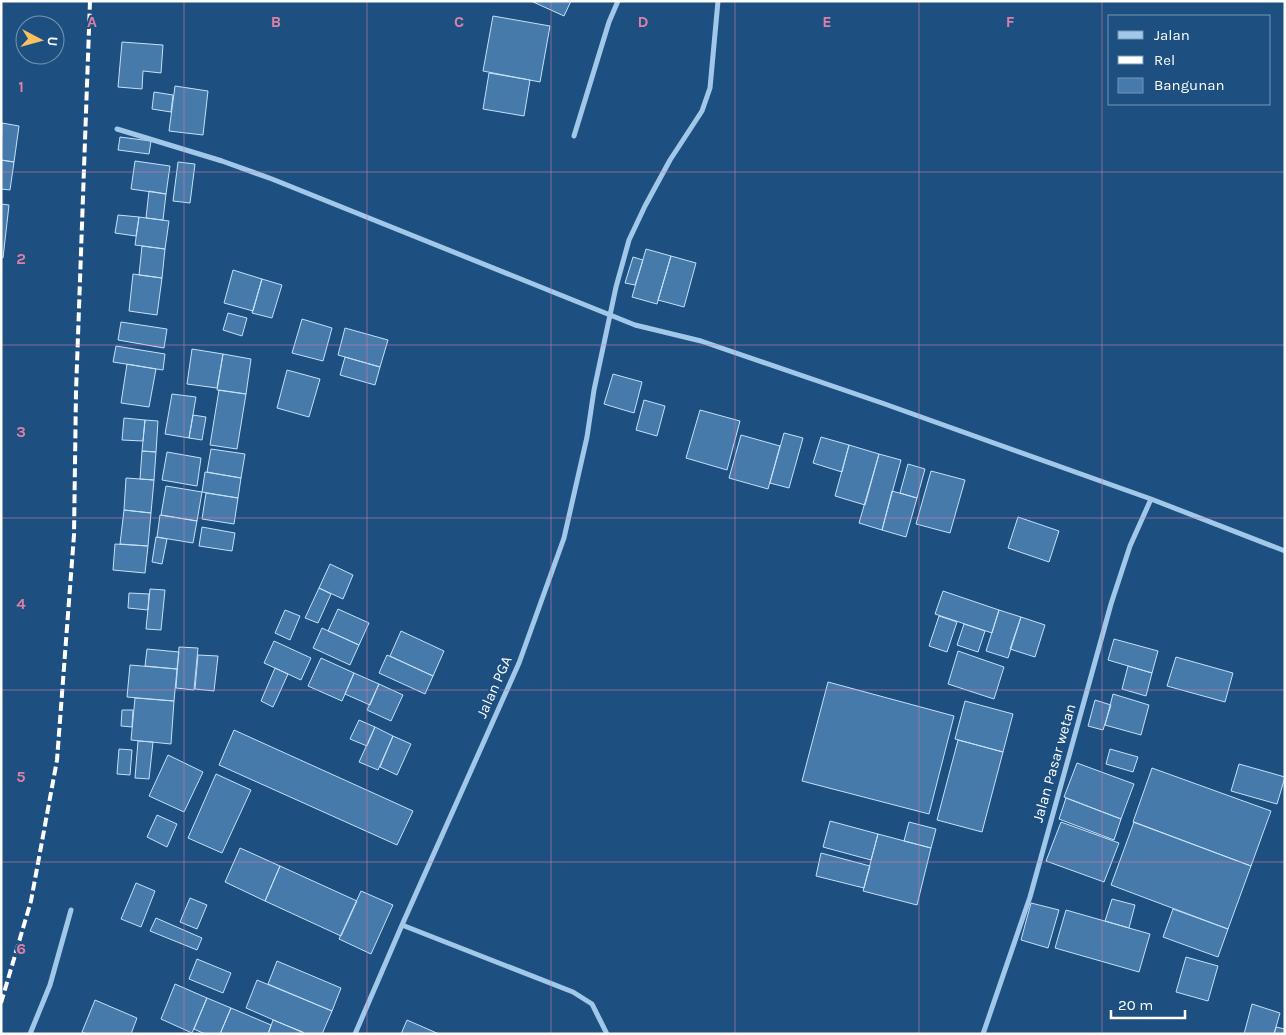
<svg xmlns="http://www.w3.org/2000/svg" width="1286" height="1035" viewBox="0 0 1286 1035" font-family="Karla,sans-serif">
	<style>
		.building { fill: #457aab; stroke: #c6e0f7 }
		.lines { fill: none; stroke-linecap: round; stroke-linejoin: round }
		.minor { stroke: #a2c8e9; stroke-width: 5 }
		.rail { stroke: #fff; stroke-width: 4; stroke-dasharray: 9 4; stroke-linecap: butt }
		.grid { fill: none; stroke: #dd80a5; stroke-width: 1; stroke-opacity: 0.55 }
		.labels { text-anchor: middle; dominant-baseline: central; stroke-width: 4; stroke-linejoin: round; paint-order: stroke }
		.street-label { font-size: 15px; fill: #fff; stroke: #1d5081 }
		.grid-label { font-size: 16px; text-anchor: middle; font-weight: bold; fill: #dd80a5; stroke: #1d5081; stroke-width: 4; stroke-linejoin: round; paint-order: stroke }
	</style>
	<rect width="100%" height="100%" fill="#1d5081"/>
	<path class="building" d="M531,1h40l-7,15z
		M493,16l57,10 -10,56 -57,-11z
		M122,42l41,3 -2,28 -18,-2 -1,18 -24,-2z
		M489,73l41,7 -6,36 -41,-7z
		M175,86l33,5 -5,44 -34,-4z
		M154,92l19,3 -2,17 -19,-3z
		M2,123l17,3 -5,36 -13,-2z
		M120,137l31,4 -2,13 -31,-4z
		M1,160l13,2 -4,28 -9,-1z
		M135,161l35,5 -4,28 -35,-5z
		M178,162l17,2 -5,39 -17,-2z
		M149,191l17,3 -3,26 -17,-2z
		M1,204l8,1 -6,53 -2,-1z
		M118,215l21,2 -3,19 -21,-3z
		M139,217l30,4 -4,28 -30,-4z
		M142,246l23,3 -3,29 -23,-3z
		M646,249l25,7 -14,48 -25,-7z
		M671,256l25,7 -12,44 -26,-7z
		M633,257l10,3 -8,25 -10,-2z
		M233,270l29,9 -9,32 -29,-8z
		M133,274l29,4 -5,37 -28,-4z
		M262,279l20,6 -10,33 -20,-5z
		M228,313l19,5 -5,18 -19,-6z
		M302,319l30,9 -9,33 -31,-8z
		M121,322l46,7 -3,19 -46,-8z
		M345,328l43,12 -8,27 -42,-12z
		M116,346l49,8 -2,16 -50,-8z
		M192,349l31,5 -6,34 -30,-4z
		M223,354l28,5 -5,35 -29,-4z
		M345,357l35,10 -5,18 -35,-10z
		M127,364l29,5 -7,38 -28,-4z
		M287,370l33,9 -11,38 -32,-9z
		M613,374l29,8 -8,31 -30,-9z
		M219,390l27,4 -9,55 -27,-4z
		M172,394l24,3 -7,41 -24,-4z
		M644,400l21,6 -8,30 -21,-6z
		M700,410l40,11 -13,49 -41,-12z
		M193,415l13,2 -4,23 -13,-2z
		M124,418l21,2 -2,21 -21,-1z
		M145,420l13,1 -2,31 -14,-1z
		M784,433l19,5 -14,50 -19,-5z
		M741,435l39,11 -12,43 -39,-11z
		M821,437l28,8 -7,27 -29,-9z
		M849,445l30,9 -14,51 -30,-9z
		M211,449l34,5 -4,24 -34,-6z
		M142,451l14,1 -2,28 -14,-1z
		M167,452l34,6 -4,28 -35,-6z
		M879,454l22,6 -19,70 -23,-7z
		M908,464l17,5 -8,29 -17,-5z
		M931,471l34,9 -15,53 -34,-9z
		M205,472l36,6 -3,20 -36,-6z
		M126,478l28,2 -3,33 -27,-3z
		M166,486l36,6 -5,29 -36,-6z
		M892,491l25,7 -11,39 -24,-7z
		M206,493l32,5 -4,26 -32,-5z
		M124,510l27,3 -3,33 -28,-2z
		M160,515l37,6 -4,22 -36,-6z
		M1018,517l41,14 -10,31 -41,-14z
		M202,527l33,6 -3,18 -33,-5z
		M156,537l11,2 -5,25 -10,-2z
		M115,544l33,2 -3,27 -32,-3z
		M330,564l23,11 -10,24 -24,-11z
		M319,588l12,6 -13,29 -13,-5z
		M150,589l15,1 -4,40 -15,-1z
		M943,591l56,19 -7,23 -57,-19z
		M129,593l20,1 -1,16 -20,-2z
		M338,609l31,14 -10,22 -31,-14z
		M285,610l15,6 -10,24 -15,-7z
		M999,610l22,7 -13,41 -22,-7z
		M939,616l18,6 -10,30 -18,-6z
		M1021,617l24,8 -10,32 -25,-8z
		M964,624l21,7 -7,21 -21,-7z
		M322,628l37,17 -9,20 -37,-17z
		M401,631l43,20 -11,25 -43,-20z
		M1114,639l44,12 -6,22 -44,-13z
		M274,641l37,17 -10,22 -37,-17z
		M179,647l19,1 -4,42 -18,-2z
		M147,649l32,3 -2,17 -32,-3z
		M958,651l46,16 -10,32 -46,-15z
		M198,655l20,1 -4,35 -19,-2z
		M387,655l46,21 -8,18 -46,-21z
		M1176,657l57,16 -8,29 -58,-16z
		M321,658l33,15 -12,28 -34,-15z
		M130,665l47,4 -3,32 -47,-4z
		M1128,666l24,7 -6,23 -24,-7z
		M275,668l13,6 -15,33 -12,-6z
		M354,673l25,11 -9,21 -25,-11z
		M828,682l126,34 -25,98 -127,-33z
		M379,684l24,11 -12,26 -24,-11z
		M1113,694l36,11 -8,30 -36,-10z
		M135,698l39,3 -3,43 -40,-4z
		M1095,700l16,5 -8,25 -15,-4z
		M965,701l48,13 -10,38 -48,-13z
		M122,710h11l-1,17 -11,-1z
		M359,720l16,7 -8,19 -17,-7z
		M375,727l18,9 -15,34 -19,-8z
		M234,730l179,81 -16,34 -178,-80z
		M393,736l18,8 -14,31 -17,-8z
		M958,740l45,12 -21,80 -45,-12z
		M138,741l15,1 -4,37 -14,-1z
		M119,749l13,1 -2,25 -13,-1z
		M1110,749l28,8 -5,15 -27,-8z
		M168,755l35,17 -19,40 -35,-16z
		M1077,763l57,21 -13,35 -57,-22z
		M1239,764l46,13 -8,27 -46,-13z
		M1152,768l119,43 -20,55 -118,-44z
		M216,774l35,16 -29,63 -34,-15z
		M1066,798l55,21 -7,21 -55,-21z
		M157,815l20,9 -10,23 -20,-10z
		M830,821l48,13 -7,26 -48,-13z
		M909,822l27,7 -5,19 -27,-7z
		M1061,822l58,21 -15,39 -58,-21z
		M1134,822l117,44 -23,63 -117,-44z
		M878,834l53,14 -14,57 -54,-14z
		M240,848l40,18 -15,35 -40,-19z
		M821,853l49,13 -6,22 -48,-12z
		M280,866l77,35 -16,35 -76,-35z
		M136,883l19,8 -14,36 -20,-8z
		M361,891l32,14 -22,49 -32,-15z
		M190,898l17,7 -10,24 -17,-7z
		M1112,899l23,6 -6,23 -24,-7z
		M1031,903l28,7 -11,38 -27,-8z
		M1173,909l55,20 -10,28 -55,-20z
		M1066,910l84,24 -11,38 -84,-24z
		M156,918l46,20 -5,12 -47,-19z
		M1186,957l32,9 -10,35 -32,-9z
		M197,959l34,14 -8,20 -34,-14z
		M277,961l64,27 -9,23 -64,-27z
		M257,980l75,31 -10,23h-16l-60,-26z
		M175,984l32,14 -15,35 -31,-14z
		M207,998l24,10 -11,26h-15l-11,-5z
		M95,1000l42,18 -6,16h-45l-4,-2z
		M1252,1004l28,9 -6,21h-30z
		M231,1008l40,17 -3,9h-48z
		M273,1020l30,12 -1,2h-34z
		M407,1020l32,14h-38z
		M1276,1027l9,2v5h-11z"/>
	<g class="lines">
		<path class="minor" d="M117,129l105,32 50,18 363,146 66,16 181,62 269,96 134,52
			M574,136l35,-114 9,-21
			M402,925l171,67 19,12 15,30
			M30,1034l20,-49 21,-75
			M355,1034l47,-109 117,-262 45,-125 23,-101 7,-47 22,-103 13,-47 16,-34 25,-46 32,-49 8,-23 8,-87
			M983,1034l47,-137 81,-293 19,-58 21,-47"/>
		<path class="rail" d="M1,1003l30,-102 26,-141 17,-225 2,-143 14,-391"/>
	</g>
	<path class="grid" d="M184,1v1033M367,1v1033M551,1v1033M735,1v1033M919,1v1033M1102,1v1033M1,172h1284M1,345h1284M1,518h1284M1,690h1284M1,862h1284"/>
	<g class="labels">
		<g class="street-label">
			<text transform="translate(494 687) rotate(-66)">Jalan PGA</text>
			<text transform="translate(1054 763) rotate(-74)">Jalan Pasar wetan</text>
		</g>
	</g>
	<g class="grid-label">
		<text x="92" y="27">A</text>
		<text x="276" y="27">B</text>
		<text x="459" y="27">C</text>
		<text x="643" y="27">D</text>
		<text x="827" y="27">E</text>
		<text x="1010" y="27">F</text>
		<text x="21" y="92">1</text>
		<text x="21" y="264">2</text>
		<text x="21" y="437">3</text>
		<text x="21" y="609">4</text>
		<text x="21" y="782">5</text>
		<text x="21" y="954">6</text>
	</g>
	<rect width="1286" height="1035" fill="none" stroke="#ffffff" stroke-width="5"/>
	<rect x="1108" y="15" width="162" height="90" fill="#1d5081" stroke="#7796b3"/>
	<rect x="1118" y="31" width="25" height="8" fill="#a2c8e9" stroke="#7796b3"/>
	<text x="1154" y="40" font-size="15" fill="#ffffff">Jalan</text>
	<rect x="1118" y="56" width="25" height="8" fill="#ffffff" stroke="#7796b3"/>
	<text x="1154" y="65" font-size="15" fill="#ffffff">Rel</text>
	<rect x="1118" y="78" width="25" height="15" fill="#457aab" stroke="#7796b3"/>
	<text x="1154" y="90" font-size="15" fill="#ffffff">Bangunan</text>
	<g transform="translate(40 40) rotate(96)"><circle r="24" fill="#1d5081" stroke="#7796b3"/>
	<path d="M0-4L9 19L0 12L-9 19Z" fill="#f9c160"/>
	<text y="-8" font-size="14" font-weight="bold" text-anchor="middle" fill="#ffffff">U</text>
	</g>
	<path d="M1111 1010v8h74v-8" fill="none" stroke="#ffffff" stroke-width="2.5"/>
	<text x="1118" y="1010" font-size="15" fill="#ffffff" stroke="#1d5081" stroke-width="4" paint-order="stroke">20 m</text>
</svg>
